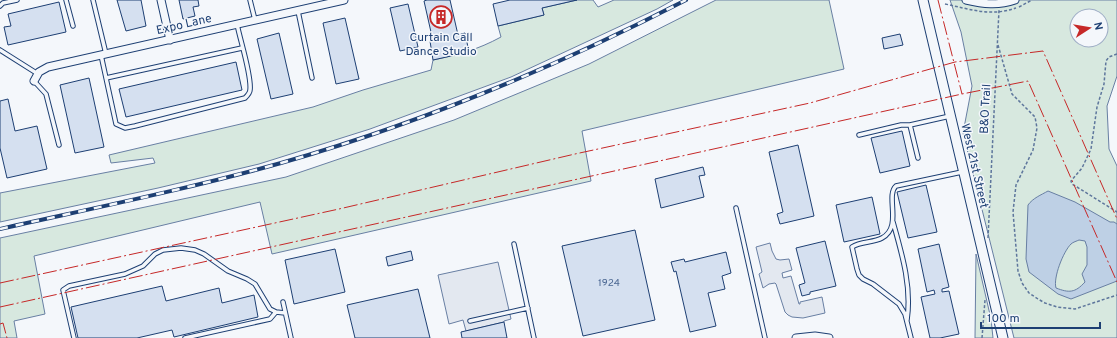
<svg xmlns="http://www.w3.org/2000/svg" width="1117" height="338" viewBox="0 0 1117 338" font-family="Overpass,sans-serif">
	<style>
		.green { fill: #d7e8df; stroke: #687fa3; fill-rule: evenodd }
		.parking { fill: #e3e8f0; stroke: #687fa3 }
		.water { fill: #bed0e5; stroke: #687fa3; fill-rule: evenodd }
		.building { fill: #d5e0f0; stroke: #1d3f73 }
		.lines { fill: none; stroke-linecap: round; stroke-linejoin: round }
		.service-casing { stroke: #1d3f73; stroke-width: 5.5 }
		.minor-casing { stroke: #1d3f73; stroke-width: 9 }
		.tertiary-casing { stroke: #1d3f73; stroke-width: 11 }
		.path { stroke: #5e769c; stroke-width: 1.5; stroke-dasharray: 3 2; stroke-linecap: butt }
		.service { stroke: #f4f7fb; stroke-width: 3.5 }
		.minor { stroke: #f4f7fb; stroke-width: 7 }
		.tertiary { stroke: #f4f7fb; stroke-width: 9 }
		.rail-casing { stroke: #1d3f73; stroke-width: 4 }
		.rail { stroke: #f4f7fb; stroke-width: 2.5; stroke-dasharray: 8; stroke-linecap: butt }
		.power { stroke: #c62828; stroke-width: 1; stroke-dasharray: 14 3 2 3; stroke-linecap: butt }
		.labels { text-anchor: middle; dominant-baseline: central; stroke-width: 3; stroke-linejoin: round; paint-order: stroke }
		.number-label { font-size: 10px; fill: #4b6792 }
		.street-label { font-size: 12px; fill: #1d3f73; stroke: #f4f7fb }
		.poi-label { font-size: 12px; fill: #1d3f73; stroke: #f4f7fb }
	</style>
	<rect width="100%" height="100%" fill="#f4f7fb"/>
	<path class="green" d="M577,0h16l5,7 16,-7h59l-16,9 -146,68 -141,52 -111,35 -101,24 -158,34v-29l155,-30 -2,-5 -42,5 -2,-8 204,-48 50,-17 68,-20 2,-10c27,-6 44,-10 68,-23l-3,-11 46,-11 -2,-7z
		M716,0h113l15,69 -262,62 9,50 -319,73 -12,-52 -226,54 11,58 -31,7 3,17h-17v-100l286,-61 168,-57 135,-56z
		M950,0h167v76l-10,30 2,43 8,17v172h-103l-51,-205 9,-47 -11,-54zM1077,16h24v24h-24z
		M976,254l15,65 2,19h-18z"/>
	<path class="parking" d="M770,243l2,8 4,8 4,1 9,-1 3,11 -10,3 1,5 8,-2 8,28h1v-2l22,-5 3,16 -22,5 -11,-1 -4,-2 -3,-3 -9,-28 -1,-1 -6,1 -6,4 -4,-14 3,-2 -6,-25z
		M498,262l13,57 -7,2v1l-38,9 -3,-11 -14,4 -11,-49z"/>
	<path class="water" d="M1048,191l27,11 35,20h4l3,2v57l-46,18 -13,-5 -29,-22 -3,-13 2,-54c5,-7 13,-10 20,-14zM1079,240l6,1 2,6v18l-5,9 3,8c-10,11 -16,11 -29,6 -3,-10 7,-36 15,-44 2,-2 6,-3 8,-4z"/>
	<path class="building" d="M117,0h24l5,26 -20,5z
		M179,0h19l1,6 -6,1 2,9 -12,3z
		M427,0h23l8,35 7,-2 4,19 -36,8 -3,-19h3l-9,-40z
		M510,0h67l-35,8 2,7 -46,11 -5,-22z
		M59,2l7,30 -58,13 -4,-18 7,-1 -3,-12z
		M408,4l10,43 -18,4 -10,-43z
		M345,18l14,61 -23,5 -13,-61z
		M279,33l14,61 -22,5 -14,-60z
		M900,34l3,11 -19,4 -2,-11z
		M236,62l6,28 -116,27 -7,-28z
		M89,78l15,69 -29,6 -15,-68z
		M8,99l7,32 22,-5 10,43 -40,9 -7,-30v-47z
		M902,131l8,35 -30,7 -9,-35z
		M798,145l16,71 -34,8 -3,-10 6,-2 -14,-60z
		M703,167l2,8 -6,1 5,21 -43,11 -6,-29z
		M926,185l11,47 -29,6 -11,-46z
		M872,197l8,37 -36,8 -8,-37z
		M635,230l20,90 -72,16 -21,-90z
		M825,241l11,45 -26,6v2l-8,2 -3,-11 6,-2 -9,-35z
		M939,244l10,43 -7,2v3l7,-1 10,43 -19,4h-10l-9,-41 14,-3 -1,-4 -7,2 -9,-43z
		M335,249l10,43 -51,12 -9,-44z
		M411,251l2,9 -25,6 -2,-9z
		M726,252l5,21 -9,3 3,13 -17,4 8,33 -26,6 -14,-61 -2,1 -3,-10 13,-3 1,3z
		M162,286l4,15 53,-13 3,15 32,-8 4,22 -84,20 -2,-7 -35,8h-59l-7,-31z
		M418,289l12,49h-75l-8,-33z
		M504,322l3,16h-45l-1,-6z"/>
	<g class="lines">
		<g class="service-casing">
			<path id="service" d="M66,0l7,26
				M93,0l13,54
				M250,0l5,20
				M0,6l3,-3 14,-3
				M298,11l14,67
				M0,50l38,24
				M101,55l15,69 9,4 10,-2 110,-28c3,-3 5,-5 5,-8 2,-14 -10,-50 -13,-66
				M106,78l136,-30
				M34,81l12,13 13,51
				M859,135l42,-10h9
				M918,158l-8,-33 40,-9
				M736,208l29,130
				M893,222c9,32 19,65 14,98
				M514,244l20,94
				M283,302l8,36
				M470,321l58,-13
				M74,338l-11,-48 6,-4 56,-12 18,-8 12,-12 8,-4 18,-2 14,2 9,4 24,17 19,8 8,5 15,25 6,3 9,1
				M185,338l85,-19 6,-7
				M911,338l-6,-24 -6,-10 -26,-20 -10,-5 -4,-4 -2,-6 -5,-22c9,-6 21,-4 30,-9 21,-11 3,-42 14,-52l66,-14"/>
		</g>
		<g class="minor-casing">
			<path id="minor" d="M161,0l9,40
				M966,0c17,4 32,6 49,0
				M34,81l5,-9 9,-5 296,-67
				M796,338l19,-2 14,2"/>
		</g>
		<g class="tertiary-casing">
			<path id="tertiary" d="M923,0l80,338"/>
		</g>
		<path class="path" d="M945,4c25,5 45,13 71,4
			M1019,7l13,-7
			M998,45l14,49 23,23 2,11 -4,22 -17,35 -3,27 5,59 4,12 7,10 9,6 7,4 12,4 18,2 42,-14
			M1117,54l-8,3 -3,4 -2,23 -7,23 -6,42 -9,19 -11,13 1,3 5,3 40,25
			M988,238l11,-228
			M982,338l3,-38"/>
		<use href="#service" class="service"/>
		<use href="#minor" class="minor"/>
		<use href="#tertiary" class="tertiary"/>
		<g class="rail-casing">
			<path id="rail" d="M0,229c94,-21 188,-40 281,-66 140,-40 275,-96 405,-163"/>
		</g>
		<use href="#rail" class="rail"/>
		<path class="power" d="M938,0l24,94
			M0,283l339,-74 236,-55 235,-51 145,-41 88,-11 74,168
			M0,307l962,-213 66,-13 89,201
			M0,324l3,-1 4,15"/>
	</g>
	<defs>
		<g id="building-ring" transform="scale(1.15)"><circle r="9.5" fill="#f4f7fb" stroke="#c62828" stroke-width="1.5"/><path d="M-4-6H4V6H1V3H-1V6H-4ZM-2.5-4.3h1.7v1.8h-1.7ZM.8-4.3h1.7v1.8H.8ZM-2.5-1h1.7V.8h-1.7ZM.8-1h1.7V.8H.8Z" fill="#c62828"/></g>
	</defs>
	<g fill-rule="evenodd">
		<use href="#building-ring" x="441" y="17"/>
	</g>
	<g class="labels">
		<g class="number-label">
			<text x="609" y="283">1924</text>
		</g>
		<g class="street-label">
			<text transform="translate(184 25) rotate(-13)">Expo Lane</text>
			<text transform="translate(986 109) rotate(-87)">B&amp;O Trail</text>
			<text transform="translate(974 166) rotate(77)">West 21st Street</text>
		</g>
		<g class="poi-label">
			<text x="441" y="38">Curtain Call<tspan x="441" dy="14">Dance Studio</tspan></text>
		</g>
	</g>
	<g transform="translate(1089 28) rotate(78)"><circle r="19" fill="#f4f7fb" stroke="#9eadc5"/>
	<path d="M0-3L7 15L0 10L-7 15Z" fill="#c62828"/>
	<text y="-6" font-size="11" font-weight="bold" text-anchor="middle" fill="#1d3f73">N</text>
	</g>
	<path d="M981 322v6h119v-6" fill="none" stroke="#1d3f73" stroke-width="2"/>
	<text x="987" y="322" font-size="12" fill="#1d3f73" stroke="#f4f7fb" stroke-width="3" paint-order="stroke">100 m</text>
</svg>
